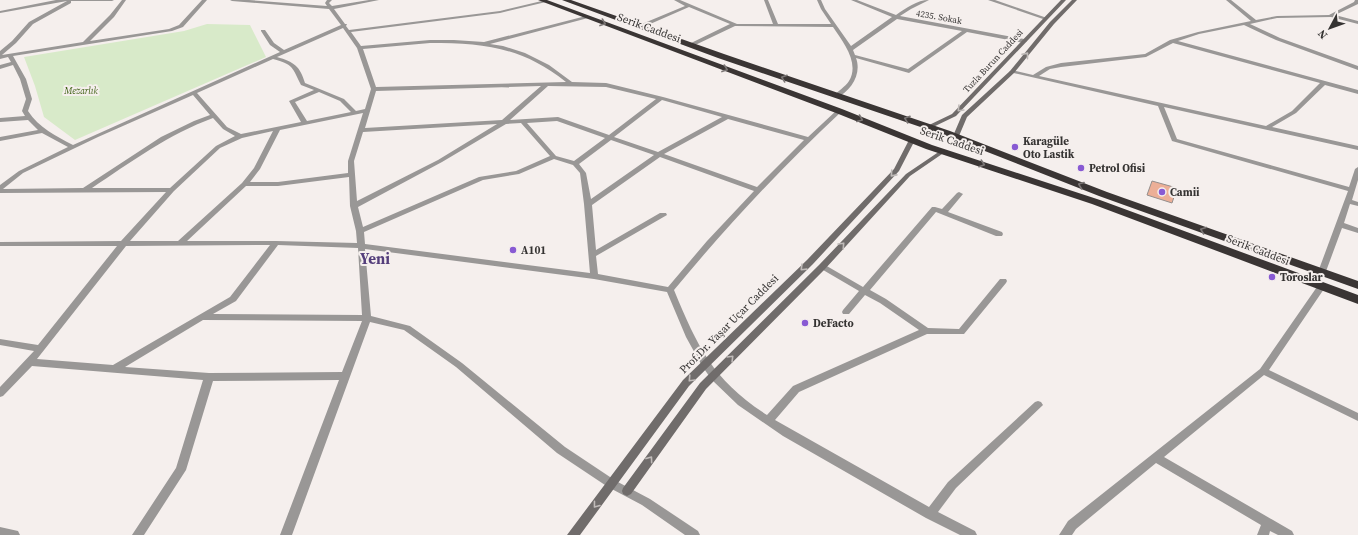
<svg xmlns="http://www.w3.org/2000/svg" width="1358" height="535" viewBox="0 0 1358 535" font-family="'Source Serif 4',serif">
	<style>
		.green { fill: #d8eac9 }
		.building { fill: #ecaf97; stroke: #958f8d }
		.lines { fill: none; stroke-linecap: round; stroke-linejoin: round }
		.street { fill: #999796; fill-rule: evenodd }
		.secondary { fill: #706c6b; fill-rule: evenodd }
		.highway { fill: #3a3534; fill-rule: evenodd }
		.oneway { stroke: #7b7675 }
		.oneway2 { stroke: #c0bbb9 }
		.poi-dot { fill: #885ad3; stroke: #f5efed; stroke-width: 1.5 }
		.labels { text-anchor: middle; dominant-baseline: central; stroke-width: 4; stroke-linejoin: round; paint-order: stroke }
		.far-street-label { font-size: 9px; fill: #353332; stroke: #f5efed }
		.far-park-label { font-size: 9px; font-style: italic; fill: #3c5e11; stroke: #f5efed }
		.street-label { font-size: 11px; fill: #353332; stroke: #f5efed }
		.poi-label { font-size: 11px; font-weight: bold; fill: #353332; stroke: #f5efed; text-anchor: start }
		.district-label { font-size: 15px; font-weight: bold; fill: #543e7b; stroke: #f5efed }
	</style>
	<rect width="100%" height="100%" fill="#f5efed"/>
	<path class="green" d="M207,24l43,1 16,32 -191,83 -31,-23 -9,-31 -11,-29 160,-26z"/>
	<path class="building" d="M1152,181l25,7 -5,15 -25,-8z"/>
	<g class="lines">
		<path class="street" d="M56,0h58l-2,1h-41v2l-38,21 -17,19 -14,12 81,-13 27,-27 12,-15h4l-12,17 -24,24 79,-12 10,-4 23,-25h5l-24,27 -11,4 -159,25 13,23 6,20 -4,12c11,17 28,25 45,34l207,-93 -10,-7 -9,-14v-1h4l9,13 10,7 57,-25 -12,-16 -97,-8 -2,-1h19l78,6 -2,-3 2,-3h5l-3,3 3,3 37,-6h10l-45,9 11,15h2l-1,2 3,4 151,-19 46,-11v2l-46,11 -149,19 10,14 69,-6h24l30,2 102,-26h2v2l-98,26 13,2 22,7 24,12 23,17 34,1 57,14 145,40 29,-27h4v2c-60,56 -115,115 -167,178 24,58 39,90 93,125l26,-29 126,-56 -39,-27 -15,-8 -16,19h-6l-1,-2 1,-2 16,-19 -41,-24 4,-3 3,1 38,22 69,-80h3l7,2 15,-16 2,-1 4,2 -15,18 54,20 1,2 -1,2h-6l-60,-24 -66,78 16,9 42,29 31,1 41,-50h6l1,2 -1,2 -42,51h-37l-128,58 -24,28 154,87 19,-25 87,-80 3,-1 3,1 2,3 -87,83 -18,24 37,19 2,4h-17l-34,-17 -143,-82 -45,-31 -26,-25 -10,-14 -16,-29 -19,-45 -73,-13 -229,-30 6,67 39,10 52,37 103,84 51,34 34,18 48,32 2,4h-15l-43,-30 -34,-18 -51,-34 -101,-86 -52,-37 -34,-8 -78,213h-12l59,-155 -126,1 -27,89 -42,65h-12l44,-67 27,-88 -171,-14 -29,30 -3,1v-10l34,-36 -34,-6v-6l38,6 79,-99h-117v-4l121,-1 45,-49 -166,1v-8l19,-14 49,-24 -26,-14 -42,8v-4l38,-7 -10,-10 -28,2v-4l25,-2 -3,-5 4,-12 -6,-20 -7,-14 -13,4v-4l11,-3 -3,-5 -8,2v-8l12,-10 17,-19 38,-21 -67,12v-2zM343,28l14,20 14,41 -6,20 -9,2 -12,-12 -39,-16c-5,-17 -11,-21 -28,-26zM430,43c54,0 92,4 136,39l-190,5 -13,-38zM273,59c21,6 19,8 28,26l13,5 -25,11 12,21 -60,12 -14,-7 -30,-34zM541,86l-39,34 -137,8 11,-37zM548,86l58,1 50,12 -47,36 -51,-18 -48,3zM319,92l21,9 11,11 -44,9 -12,-19zM193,95l17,20 -16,6 -33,16 -78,51 -80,1 20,-16 75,-36zM662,100l60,17 -64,35 -44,-15zM363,113l-15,48v12l-70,9h-28l10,-13 20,-39zM213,118l10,11 12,7 -19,10 -46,42h-78c39,-26 77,-54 121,-70zM728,119l76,21 -47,47 -93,-33zM557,121l48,17 -31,23 -18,-5 -29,-33zM521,123l29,33 -34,15 -37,6 -116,50 -5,-20 84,-45 64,-38zM497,124l-59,36 -81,41 -3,-40 9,-29zM273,131l-19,37 -12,15 -64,58h-48l44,-50 46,-43 22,-10zM611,140l43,15 -63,44 -5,-26 -7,-9zM660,157l94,34 -47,50 -39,46 -70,-13 -2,-18 71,-41 -1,-2h-6l-64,37 -4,-45zM554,159l19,6 7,8 4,31 6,69 -225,-29 -1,-12 119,-52 36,-6zM349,177l1,29 6,25 1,12 -81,-2h-89l59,-55h32zM270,245l-40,52 -117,68 -76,-6 89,-113zM278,245l80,3 4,67 -149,-1 23,-13zM203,320l159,1 -20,51 -133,1 -84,-6z
			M674,0h6l57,24h36l-9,-24h4l10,24h53l-10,-15 -4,-9h4l4,9 26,37 41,-29 -41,-17h6l39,15c10,-7 21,-15 33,-15l-18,9 -11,7 124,23 3,2 -3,2 -57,-11 -58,41 -53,-15c6,16 -5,33 -20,40l-3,-2c5,-5 12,-9 16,-15 11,-18 -6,-39 -16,-54l-98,-1 -44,21 -3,-2 1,-1 41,-20 -41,-17 -48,21h-4v-2l48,-20zM897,19l65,12 -54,38 -53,-14 -2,-5z
			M988,0h7l52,18 -4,1z
			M1226,0h5l25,20 21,-4 52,-1 25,-13 1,-2h3v4l-23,11 23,6v3l-27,-7 -54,1 -27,6 30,14 78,28v4l-82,-30 -32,-15 -45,9 -21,7 180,49v4l-33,-9 -29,28 -24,14 86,19v4l-194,-43 13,32 172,48 6,-18 3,-2v13l-6,20 6,2v4l-8,-2 -6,19 14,5v5l-16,-5 -17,46h-6l-1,-2 30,-81 -176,-50 -14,-35 -149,-34 3,-2 21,5 13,-8 15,-4 84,-9 25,-14 28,-8 53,-11zM1173,43l147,40 -28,28 -26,15 -227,-50 11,-7 11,-2 85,-10z
			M1322,283l4,3 -57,84 89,43v8l-94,-46 -100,82 128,74 2,4h-16l-8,-4 -1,4h-12l4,-10 -105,-62 -80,66 -4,6h-13l9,-14 192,-152 59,-85z
			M0,527l18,4 2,4h-20z"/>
		<path class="secondary" d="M1061,0h5l-110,116 -25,12h-4v-2l25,-12z
			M1072,0h5l-23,24 -40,49 -47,44 -8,19 -1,1h-4l-1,-1 9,-21 48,-44 40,-49z
			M912,138l3,2 -16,31 -86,93 -124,122 -109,149h-13l116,-155 124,-120 87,-91 15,-29z
			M943,149l3,2 -1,1 -35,24 -85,93 -119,120 -75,105 -4,2 -4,-2 -1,-3 1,-3 77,-105 119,-118 87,-91z"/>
		<path class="highway" d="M538,0h9l295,109 90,36 168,55 258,95v9l-266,-100 -166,-55 -90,-36z
			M562,0h9l153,54 226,77 157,61 251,89v8l-259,-93 -155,-61 -226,-77z"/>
	</g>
	<defs><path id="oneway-chevron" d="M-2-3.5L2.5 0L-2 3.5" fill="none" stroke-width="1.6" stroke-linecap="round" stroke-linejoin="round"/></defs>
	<g class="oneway">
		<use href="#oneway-chevron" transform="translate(603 23) rotate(20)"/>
		<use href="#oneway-chevron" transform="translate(725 69) rotate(20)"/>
		<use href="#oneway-chevron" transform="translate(784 78) rotate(-161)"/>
		<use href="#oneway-chevron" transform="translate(860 119) rotate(22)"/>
		<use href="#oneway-chevron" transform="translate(907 119) rotate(-161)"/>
		<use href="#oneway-chevron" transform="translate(982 164) rotate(18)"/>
		<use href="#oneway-chevron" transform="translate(1081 185) rotate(-159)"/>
		<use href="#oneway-chevron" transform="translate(1203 230) rotate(-160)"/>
	</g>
	<g class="oneway2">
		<use href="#oneway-chevron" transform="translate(1026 55) rotate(-51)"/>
		<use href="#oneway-chevron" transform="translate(960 109) rotate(135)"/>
		<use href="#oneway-chevron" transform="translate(893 174) rotate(132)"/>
		<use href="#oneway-chevron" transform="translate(842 245) rotate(-47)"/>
		<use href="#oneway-chevron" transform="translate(803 268) rotate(136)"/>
		<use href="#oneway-chevron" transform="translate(731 358) rotate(-45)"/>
		<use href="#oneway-chevron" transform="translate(691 379) rotate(133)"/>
		<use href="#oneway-chevron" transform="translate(650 459) rotate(-54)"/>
		<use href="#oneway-chevron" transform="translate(596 505) rotate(128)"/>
	</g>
	<g class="poi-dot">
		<circle cx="1015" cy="147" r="4"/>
		<circle cx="1081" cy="168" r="4"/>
		<circle cx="1162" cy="192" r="4"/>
		<circle cx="513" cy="250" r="4"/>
		<circle cx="1272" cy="277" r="4"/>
		<circle cx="805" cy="323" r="4"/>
	</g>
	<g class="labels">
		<g class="far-street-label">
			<text transform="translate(939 17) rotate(10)">4235. Sokak</text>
			<text transform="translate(993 61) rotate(-47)">Tuzla Burun Caddesi</text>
		</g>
		<g class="far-park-label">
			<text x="81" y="91">Mezarlık</text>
		</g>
		<g class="street-label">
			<text transform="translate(649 28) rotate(20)">Serik Caddesi</text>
			<text transform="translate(952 141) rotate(19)">Serik Caddesi</text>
			<text transform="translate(1258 250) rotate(21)">Serik Caddesi</text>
			<text transform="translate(729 324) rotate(-45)">Prof.Dr. Yaşar Uçar Caddesi</text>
		</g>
		<g class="poi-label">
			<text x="1023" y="141">Karagüle<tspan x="1023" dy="13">Oto Lastik</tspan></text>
			<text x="1089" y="168">Petrol Ofisi</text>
			<text x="1170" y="192">Camii</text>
			<text x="521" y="250">A101</text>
			<text x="1280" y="277">Toroslar</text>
			<text x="813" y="323">DeFacto</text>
		</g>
		<g class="district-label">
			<text x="375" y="258">Yeni</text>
		</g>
	</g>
	<g transform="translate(1330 28) rotate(229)" stroke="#f5efed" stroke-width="3" paint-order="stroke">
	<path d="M0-3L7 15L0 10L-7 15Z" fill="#353332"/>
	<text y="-6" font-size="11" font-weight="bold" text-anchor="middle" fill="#353332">N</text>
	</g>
</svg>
